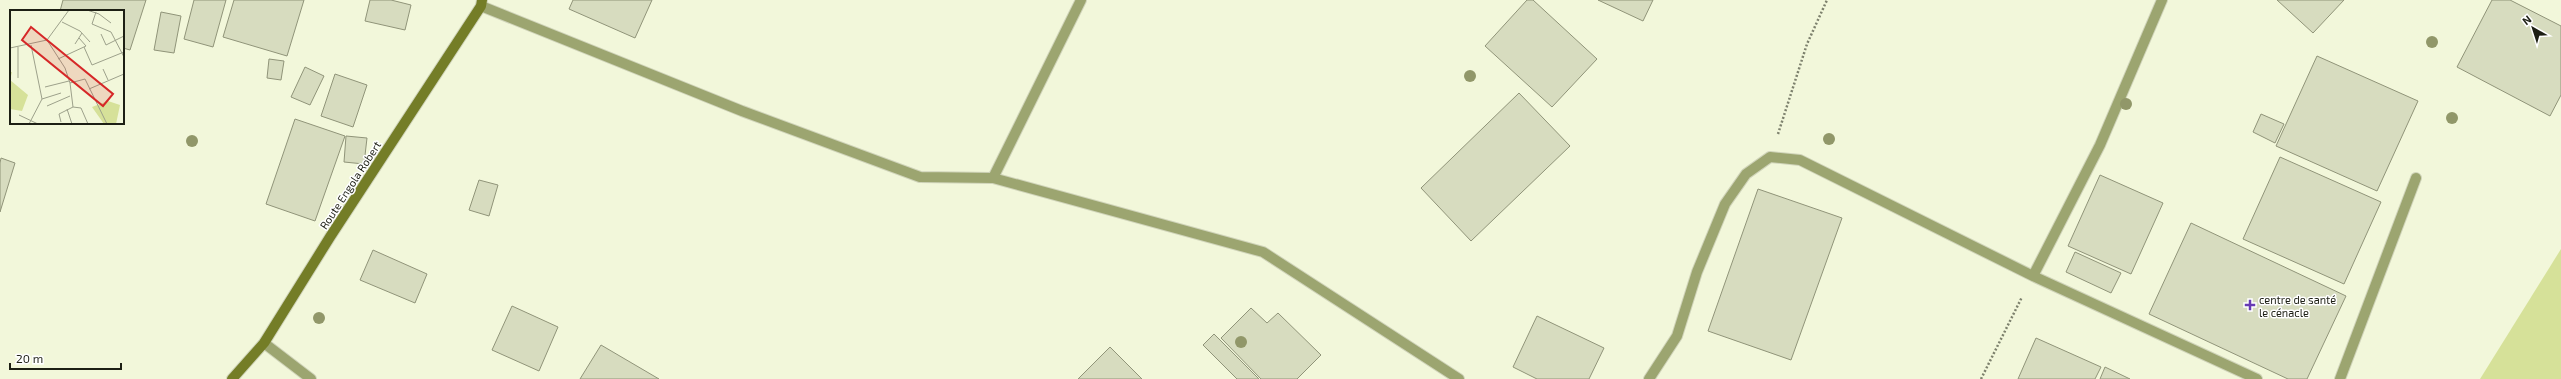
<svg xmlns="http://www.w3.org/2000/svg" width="2561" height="379" viewBox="0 0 2561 379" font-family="'Exo 2',sans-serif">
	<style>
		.green { fill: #d6e199 }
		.building { fill: #d7dcbf; stroke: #909479 }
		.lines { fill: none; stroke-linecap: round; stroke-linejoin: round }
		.street-casing { stroke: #d0d4ba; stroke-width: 12 }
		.secondary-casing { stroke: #d0d4ba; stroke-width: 12 }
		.path { stroke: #7d816d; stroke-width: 2.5; stroke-dasharray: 2 2; stroke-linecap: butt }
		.street { stroke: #9ca570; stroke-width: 10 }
		.secondary { stroke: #747d27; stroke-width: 10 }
		.tree { fill: #919769 }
		.poi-dot { fill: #673bb3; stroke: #fff; stroke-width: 1.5 }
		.labels { text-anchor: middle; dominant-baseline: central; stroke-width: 3; stroke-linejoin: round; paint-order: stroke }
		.street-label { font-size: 11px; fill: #1d1f14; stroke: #fff }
		.poi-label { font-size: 11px; fill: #1d1f14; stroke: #fff; text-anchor: start }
		.inset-road { fill: none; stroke: #9da18b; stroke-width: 1 }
		.view { fill: #d62828; fill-opacity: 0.15; stroke: #d62828; stroke-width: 2 }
		.inset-edge { fill: none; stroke: #1d1f14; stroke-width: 2 }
	</style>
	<rect width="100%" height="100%" fill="#f2f7da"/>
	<path class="green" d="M2561,249v130h-81z"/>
	<path class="building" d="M63,0h83l-16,50 -7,-2v-37h-63z
		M194,0h32l-13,47 -29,-8z
		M234,0h70l-17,56 -64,-19z
		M370,0h21l20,5 -6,25 -40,-9z
		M573,0h79l-17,38 -66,-29z
		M1527,0h6l64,59 -45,48 -67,-61z
		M1598,0h55l-10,21z
		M2277,0h67l-31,33z
		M2492,0h18l51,26v69l-11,21 -93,-49z
		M161,12l20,4 -7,37 -20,-3z
		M2317,56l101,45 -41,90 -101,-45z
		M269,59l15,2 -3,19 -14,-2z
		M305,67l19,9 -14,29 -19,-8z
		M335,74l32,11 -14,42 -32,-11z
		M1519,93l51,53 -99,95 -50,-53z
		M2261,114l23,10 -9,19 -22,-11z
		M295,119l50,17 -30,85 -49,-17z
		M346,136l21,2 -3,26 -20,-2z
		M2280,157l101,45 -37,82 -101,-45z
		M1,158l14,5 -15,49v-49z
		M2100,175l63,28 -32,71 -63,-28z
		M479,180l19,5 -9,31 -20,-6z
		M1758,189l84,29 -51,142 -83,-29z
		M2191,223l155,73 -39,83h-19l-139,-65z
		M373,250l54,24 -12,29 -55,-23z
		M2075,252l46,21 -10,20 -45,-21z
		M512,306l46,21 -19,44 -47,-21z
		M1251,308l16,15 11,-10 43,42 -24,24h-36l-40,-41z
		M1537,316l67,32 -15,31h-52l-24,-12z
		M1214,334l45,45h-22l-34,-34z
		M2036,338l65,29 -6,12h-77z
		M601,345l58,34h-79z
		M1110,347l32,32h-64z
		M2105,367l25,12h-30z"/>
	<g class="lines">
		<g class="street-casing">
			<path id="street" d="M481,6l261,105 178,66 73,1 270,74 196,127
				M993,178l88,-178
				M2033,276l67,-131 62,-145
				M264,343l47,36
				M1649,379l28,-43 20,-64 28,-68 21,-30 24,-17 30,3 233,116 224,103
				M2340,379l76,-201"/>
		</g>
		<g class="secondary-casing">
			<path id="secondary" d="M232,379l32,-36 66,-106 151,-231 1,-6"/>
		</g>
		<path class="path" d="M1778,134l29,-90 20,-44
			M1981,379l41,-82"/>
		<use href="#street" class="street"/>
		<use href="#secondary" class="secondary"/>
	</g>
	<g class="tree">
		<circle cx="2432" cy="42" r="6"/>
		<circle cx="1470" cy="76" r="6"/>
		<circle cx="2126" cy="104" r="6"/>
		<circle cx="2452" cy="118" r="6"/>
		<circle cx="1829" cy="139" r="6"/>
		<circle cx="192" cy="141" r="6"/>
		<circle cx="319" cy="318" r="6"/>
		<circle cx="1241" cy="342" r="6"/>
	</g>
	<path class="poi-dot" d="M2248 299h4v4h4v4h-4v4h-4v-4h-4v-4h4z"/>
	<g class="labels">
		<g class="street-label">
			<text transform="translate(350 185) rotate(-57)">Route Engola Robert</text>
		</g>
		<g class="poi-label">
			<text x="2259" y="299">centre de santé<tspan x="2259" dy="13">le cénacle</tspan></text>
		</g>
	</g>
	<g transform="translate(10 10)">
		<rect width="114" height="114" fill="#f2f7da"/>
		<path d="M0,62h2l-2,8 18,15 -6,16 -12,-2zM98,91l12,4 -4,19h-12l-12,-17z" fill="#d6e199"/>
		<path class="inset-road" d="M77,0l12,4 12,9M86,2l-4,12 19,8 13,25M52,12l18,9 10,11M91,24l5,11 18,-9M37,30l18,28 5,15 15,-4 22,45M65,34l7,-11M21,35l11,54M74,37l8,18 32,-13M0,38l37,-8 22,-30M48,49l28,-13 -7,-8M93,59l5,11M8,68v-31M60,73l3,24M35,77l24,-6M79,79l35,-15M37,96l23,-10M57,99l5,15M9,105l19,9M51,112l-2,-8 14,-7 8,1 7,16M19,114l13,-25 19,-6"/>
		<path class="view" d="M21,17l82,67 -10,12 -81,-66z"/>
		<rect width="114" height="114" class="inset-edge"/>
	</g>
	<g transform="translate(2533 28) rotate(321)" stroke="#ffffff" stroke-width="3" paint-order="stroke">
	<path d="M0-3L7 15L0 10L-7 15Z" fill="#1d1f14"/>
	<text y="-6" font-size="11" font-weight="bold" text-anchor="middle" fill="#1d1f14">N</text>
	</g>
	<path d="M10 363v6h111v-6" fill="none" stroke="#1d1f14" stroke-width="2"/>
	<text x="16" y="363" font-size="12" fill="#1d1f14" stroke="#ffffff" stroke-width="3" paint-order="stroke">20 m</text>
</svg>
